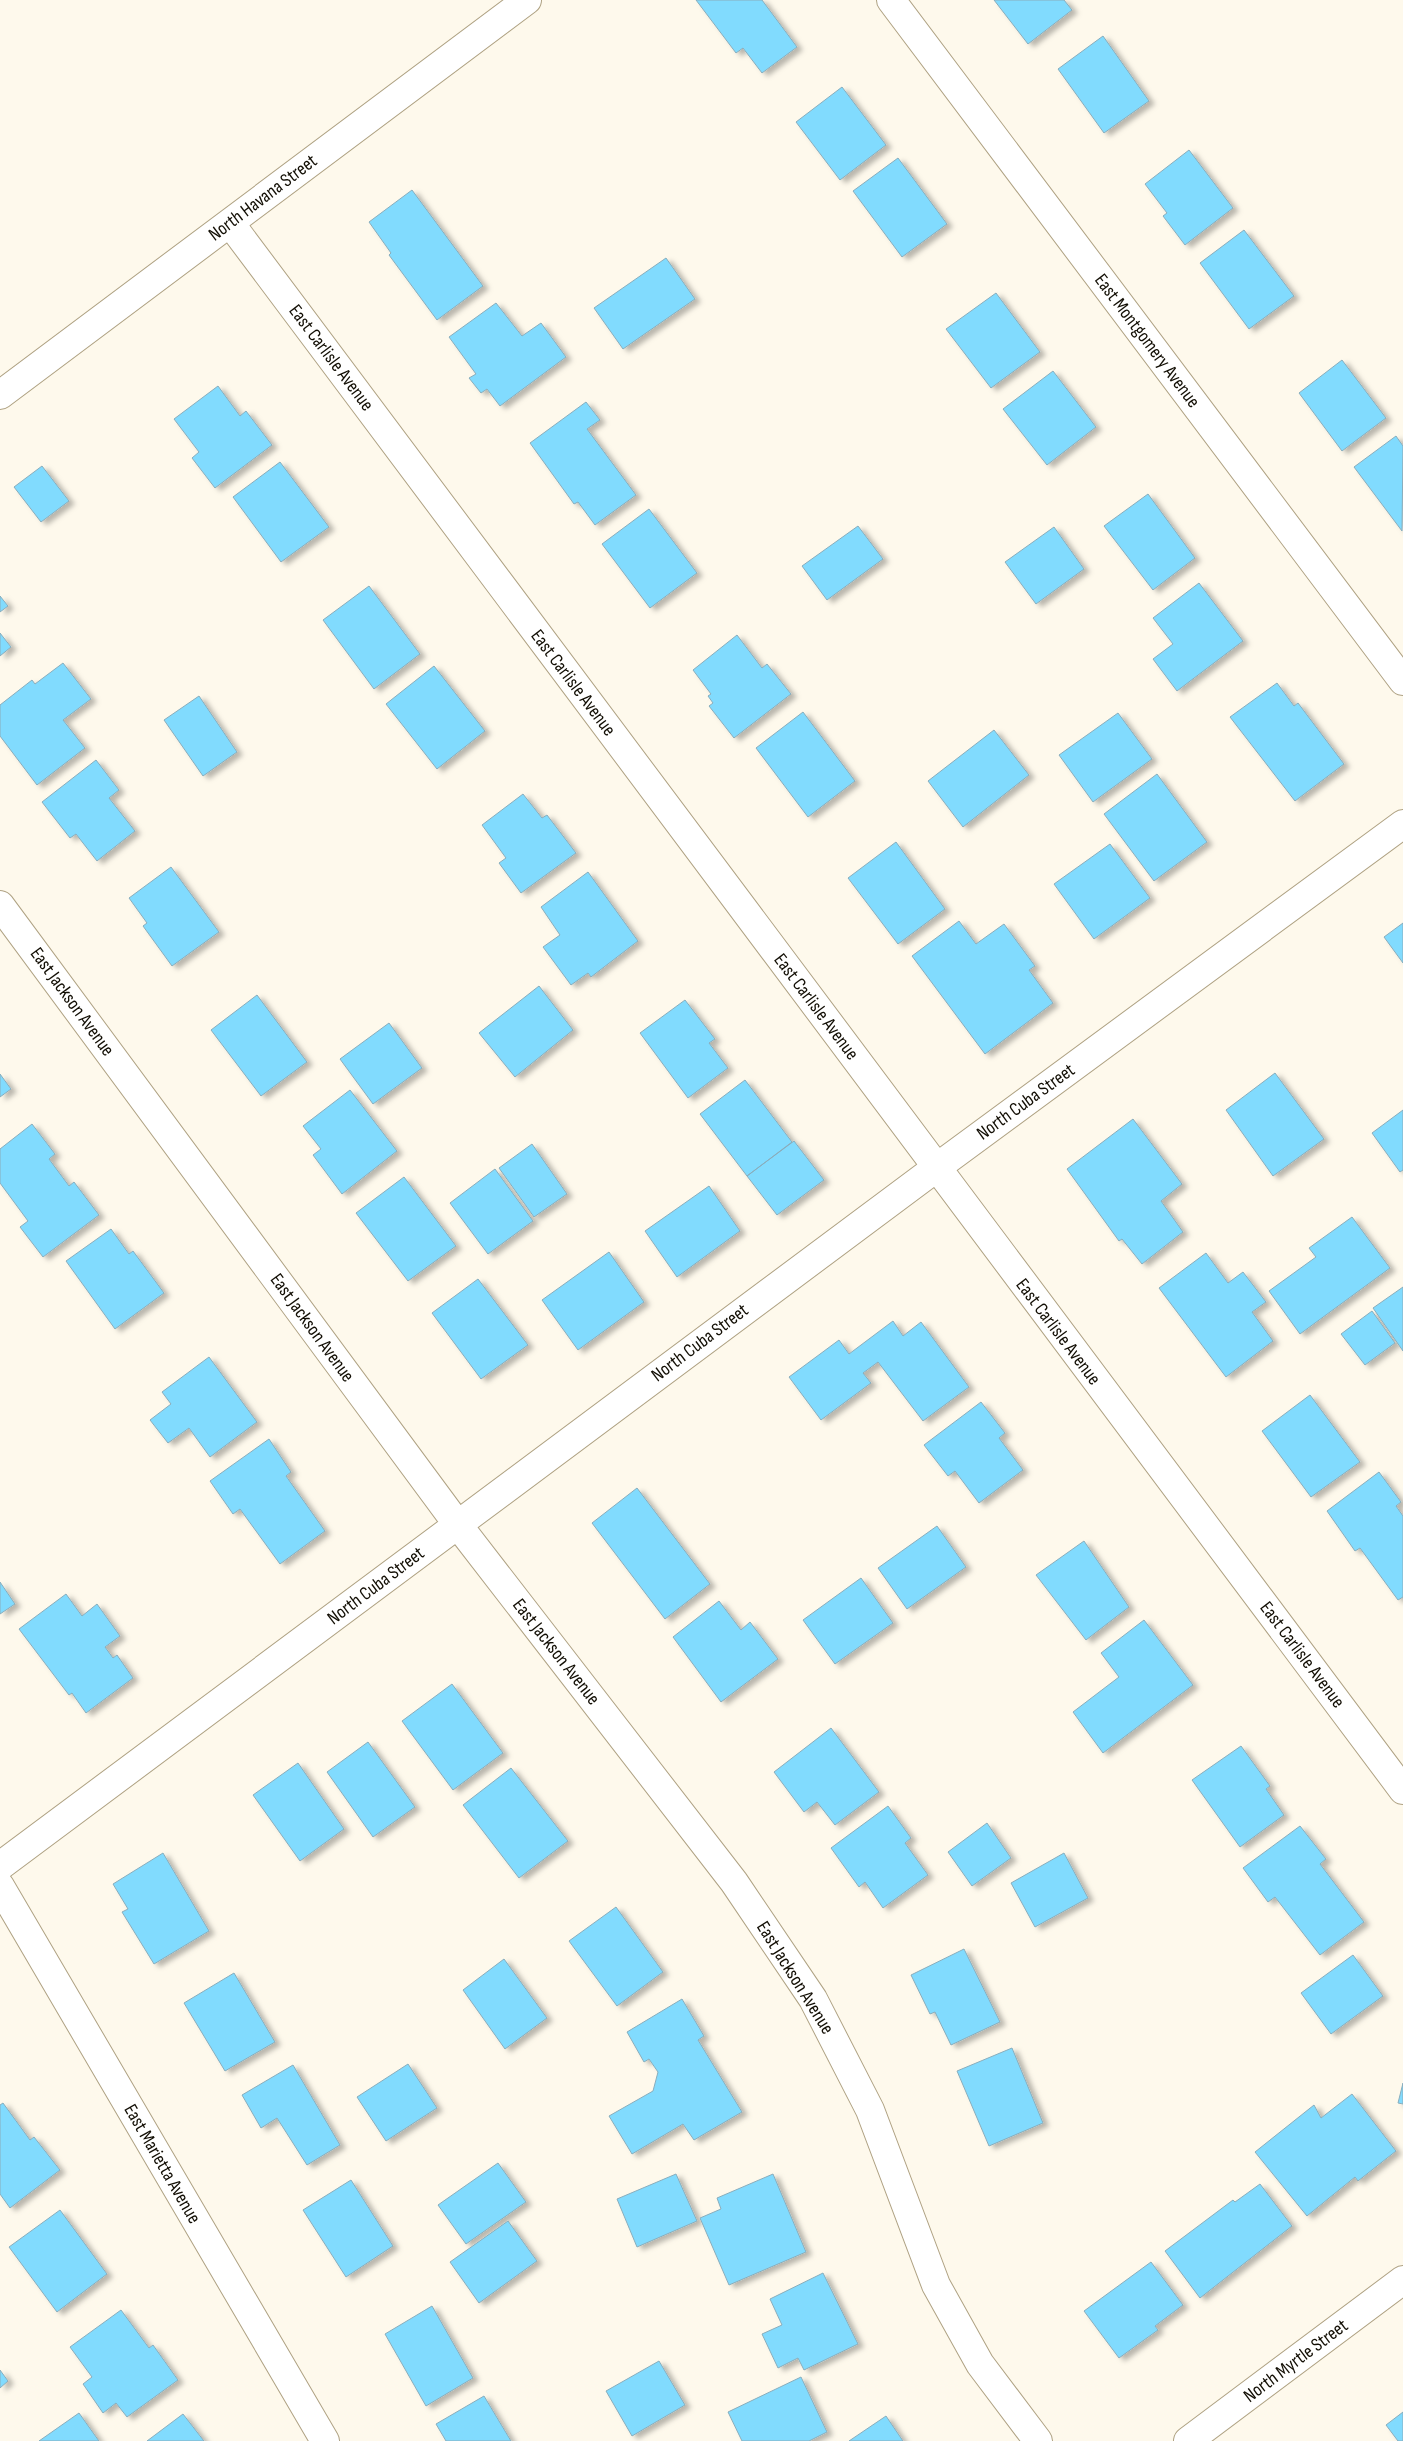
<svg xmlns="http://www.w3.org/2000/svg" width="1403" height="2441" viewBox="0 0 1403 2441" font-family="'Sofia Sans Condensed',sans-serif">
	<style>
		.building { fill: #81dbfe; stroke: #89adbc; filter: url(#shadow) }
		.lines { fill: none; stroke-linecap: round; stroke-linejoin: round }
		.minor-casing { stroke: #afa283; stroke-width: 30 }
		.minor { stroke: #fff; stroke-width: 28 }
		.labels { text-anchor: middle; dominant-baseline: central; stroke-width: 4; stroke-linejoin: round; paint-order: stroke }
		.street-label { font-size: 19px; fill: #120e04; stroke: #fff }
	</style>
	<defs>
		<filter id="shadow"><feDropShadow dx="5.5" dy="3" stdDeviation="2.5" flood-color="#0004"/></filter>
	</defs>
	<rect width="100%" height="100%" fill="#fef9ec"/>
	<path class="building" d="M696,0h66l35,47 -35,26 -19,-25 -7,5z
		M994,0h70l8,10 -44,34z
		M1103,36l46,65 -45,32 -46,-64z
		M842,87l44,58 -46,35 -44,-58z
		M1189,150l44,58 -48,37 -22,-29 4,-3 -22,-29z
		M898,158l49,66 -45,33 -49,-66z
		M412,190l71,96 -46,34 -48,-65 2,-2 -22,-31z
		M1244,230l50,66 -45,33 -49,-66z
		M666,258l29,41 -72,50 -29,-41z
		M996,293l44,59 -49,36 -45,-59z
		M496,303l26,33 19,-13 25,34 -66,49 -13,-17 -6,4 -12,-15 7,-4 -27,-37z
		M1342,360l44,58 -44,33 -43,-58z
		M1053,371l43,56 -49,38 -44,-56z
		M218,386l22,30 6,-5 26,34 -57,43 -23,-30 7,-6 -25,-33z
		M586,402l14,18 -13,9 49,66 -41,30 -17,-23 -4,2 -44,-61z
		M1396,436l7,10 -1,85 -48,-64z
		M280,462l49,65 -48,35 -48,-65z
		M42,466l27,35 -28,21 -27,-35z
		M1148,494l47,64 -42,32 -49,-64z
		M649,509l48,64 -47,35 -48,-64z
		M858,526l25,33 -56,41 -25,-34z
		M1054,527l30,42 -48,35 -31,-42z
		M1199,583l44,58 -66,50 -24,-32 20,-15 -20,-26z
		M369,586l51,68 -46,35 -51,-69z
		M0,596l8,10 -8,6z
		M0,633l11,14 -11,9z
		M737,635l25,33 5,-4 24,30 -57,44 -25,-32 4,-3 -5,-7 3,-2 -18,-24z
		M63,663l28,36 -28,21 22,28 -48,37 -37,-49v-31l32,-25 3,4z
		M434,666l51,65 -48,38 -51,-65z
		M1277,683l17,23 4,-3 46,61 -49,37 -65,-84z
		M199,696l38,56 -34,24 -39,-56z
		M803,712l52,69 -47,36 -52,-69z
		M1118,713l34,46 -59,43 -34,-47z
		M994,730l35,45 -66,52 -35,-46z
		M96,760l23,30 -10,8 26,33 -38,30 -21,-27 -6,4 -28,-36z
		M1157,774l50,68 -53,39 -50,-67z
		M523,794l19,24 5,-3 29,38 -55,40 -22,-30 7,-5 -24,-33z
		M896,842l49,67 -47,35 -50,-66z
		M1110,844l40,54 -56,41 -40,-55z
		M171,867l48,65 -47,34 -29,-40 4,-3 -18,-25z
		M588,872l50,69 -47,36 -3,-4 -17,12 -28,-38 17,-12 -19,-28z
		M959,921l17,23 28,-20 31,42 -6,4 24,33 -68,51 -73,-98z
		M1403,923v40l-19,-26z
		M539,986l34,44 -58,47 -36,-44z
		M257,995l50,67 -46,34 -50,-66z
		M685,1000l30,39 -6,4 19,25 -40,30 -48,-65z
		M389,1023l33,45 -49,36 -33,-45z
		M1275,1073l49,66 -51,37 -47,-66z
		M0,1074l11,15 -11,8z
		M745,1080l47,62 -45,34 -47,-62z
		M350,1090l47,61 -55,43 -29,-39 8,-6 -18,-23z
		M1403,1110v60l-3,2 -28,-39z
		M1133,1119l49,65 -21,17 22,31 -41,32 -20,-25 -3,2 -52,-72z
		M32,1124l23,30 -6,5 20,27 5,-4 25,33 -56,42 -23,-30 8,-6 -28,-38v-34z
		M794,1141l30,39 -47,35 -30,-39z
		M532,1144l35,50 -33,23 -35,-49z
		M495,1169l38,52 -45,33 -38,-51z
		M404,1177l52,69 -48,35 -52,-68z
		M709,1186l31,45 -63,46 -32,-46z
		M1352,1217l38,51 -90,66 -31,-43 47,-34 -7,-9z
		M111,1229l18,25 4,-3 31,42 -49,36 -49,-68z
		M609,1252l35,50 -66,48 -36,-50z
		M1206,1253l22,30 15,-11 23,30 -14,10 21,29 -47,36 -67,-89z
		M478,1279l50,66 -47,34 -49,-66z
		M1403,1287v64l-30,-43z
		M1372,1311l23,32 -30,22 -24,-31z
		M893,1321l10,15 18,-14 48,65 -46,34 -45,-59 -15,11 8,10 -50,37 -32,-43 50,-37 10,14z
		M209,1357l48,65 -47,35 -21,-29 -21,15 -18,-23 21,-16 -9,-12z
		M1310,1395l50,67 -49,35 -49,-66z
		M981,1402l24,31 -6,5 24,32 -44,33 -24,-32 -7,5 -24,-31z
		M269,1439l22,33 -5,4 39,55 -45,33 -40,-55 -7,5 -23,-33z
		M1379,1472l22,30 -5,4 7,10v81l-5,3 -38,-52 -5,3 -28,-40z
		M637,1488l73,96 -45,35 -73,-96z
		M937,1526l29,41 -59,42 -29,-41z
		M1084,1541l45,66 -43,33 -50,-65z
		M861,1578l32,45 -58,41 -32,-44z
		M0,1582l15,22 -15,10z
		M66,1594l16,22 15,-12 23,32 -15,11 8,11 4,-3 16,23 -47,35 -14,-20 -3,2 -50,-66z
		M719,1601l22,29 9,-8 28,37 -57,43 -48,-65z
		M1144,1620l49,65 -90,68 -30,-41 46,-35 -18,-24z
		M452,1684l51,69 -50,37 -51,-69z
		M831,1728l48,64 -44,33 -18,-23 -13,10 -30,-40z
		M368,1742l47,65 -42,30 -46,-65z
		M1241,1746l29,40 -4,3 18,26 -44,32 -48,-67z
		M298,1763l46,66 -44,32 -47,-66z
		M511,1768l57,73 -49,37 -56,-73z
		M888,1806l23,32 -6,5 23,32 -45,33 -18,-26 -6,5 -28,-39z
		M987,1823l24,35 -39,28 -24,-34z
		M1300,1826l26,33 -6,5 44,58 -44,33 -45,-58 -7,5 -25,-34z
		M163,1853l46,78 -55,33 -32,-52 6,-3 -15,-25z
		M1064,1853l24,45 -53,29 -24,-44z
		M616,1907l47,65 -46,34 -48,-65z
		M964,1949l36,73 -49,23 -16,-33 -5,2 -19,-39z
		M1353,1955l30,41 -52,38 -30,-41z
		M504,1959l43,59 -42,31 -42,-59z
		M234,1973l41,69 -50,29 -41,-68z
		M682,1999l22,37 -6,4 44,72 -48,28 -11,-16 -51,30 -23,-38 44,-25 5,-19 -9,-13 -5,3 -17,-30z
		M1012,2048l31,75 -54,23 -32,-75z
		M408,2064l29,44 -51,33 -29,-44z
		M293,2065l47,80 -33,20 -30,-47 -16,10 -19,-33z
		M1403,2083v21l-5,-1z
		M1352,2094l44,57 -38,30 -3,-4 -48,39 -52,-64 59,-47 7,13z
		M3,2103l27,37 4,-3 26,33 -50,38 -10,-14v-89z
		M498,2163l28,39 -60,42 -28,-39z
		M676,2174l21,47 -60,26 -20,-48z
		M773,2174l33,78 -77,33 -29,-67 21,-9 -4,-11z
		M351,2180l42,66 -47,31 -43,-67z
		M1260,2184l32,42 -92,72 -35,-47 68,-51 2,2z
		M60,2210l47,64 -50,38 -48,-65z
		M508,2221l29,40 -58,42 -29,-41z
		M1151,2262l32,43 -28,21 3,4 -39,28 -35,-47z
		M823,2273l35,71 -54,26 -6,-12 -20,10 -16,-34 20,-9 -12,-26z
		M432,2306l41,72 -47,28 -41,-72z
		M121,2310l28,38 4,-3 25,35 -51,37 -11,-14 -13,10 -20,-29 9,-7 -22,-30z
		M659,2361l26,44 -53,31 -26,-45z
		M0,2370l8,11 -8,7z
		M801,2377l26,55 -18,9h-67l-14,-29z
		M484,2396l27,45h-65l-10,-17z
		M1403,2412v29h-5l-12,-16z
		M79,2413l20,28h-60z
		M183,2414l21,27h-57z
		M886,2416l17,25h-54z"/>
	<g class="lines">
		<g class="minor-casing">
			<path id="minor" d="M891,0l512,681
				M230,223l1173,1567
				M0,395l527,-395
				M0,905l458,620 276,357 79,117 57,111 66,175 44,79 58,77
				M0,1866l936,-698 467,-344
				M0,1886l325,555
				M1188,2441l215,-161"/>
		</g>
		<use href="#minor" class="minor"/>
	</g>
	<g class="labels">
		<g class="street-label">
			<text transform="translate(263 198) rotate(-37)">North Havana Street</text>
			<text transform="translate(1147 341) rotate(53)">East Montgomery Avenue</text>
			<text transform="translate(331 358) rotate(53)">East Carlisle Avenue</text>
			<text transform="translate(573 683) rotate(53)">East Carlisle Avenue</text>
			<text transform="translate(72 1002) rotate(54)">East Jackson Avenue</text>
			<text transform="translate(816 1007) rotate(53)">East Carlisle Avenue</text>
			<text transform="translate(1026 1102) rotate(-36)">North Cuba Street</text>
			<text transform="translate(312 1328) rotate(54)">East Jackson Avenue</text>
			<text transform="translate(1058 1332) rotate(53)">East Carlisle Avenue</text>
			<text transform="translate(700 1343) rotate(-37)">North Cuba Street</text>
			<text transform="translate(376 1586) rotate(-37)">North Cuba Street</text>
			<text transform="translate(556 1652) rotate(52)">East Jackson Avenue</text>
			<text transform="translate(1302 1655) rotate(53)">East Carlisle Avenue</text>
			<text transform="translate(795 1978) rotate(58)">East Jackson Avenue</text>
			<text transform="translate(162 2164) rotate(60)">East Marietta Avenue</text>
			<text transform="translate(1296 2361) rotate(-37)">North Myrtle Street</text>
		</g>
	</g>
</svg>
